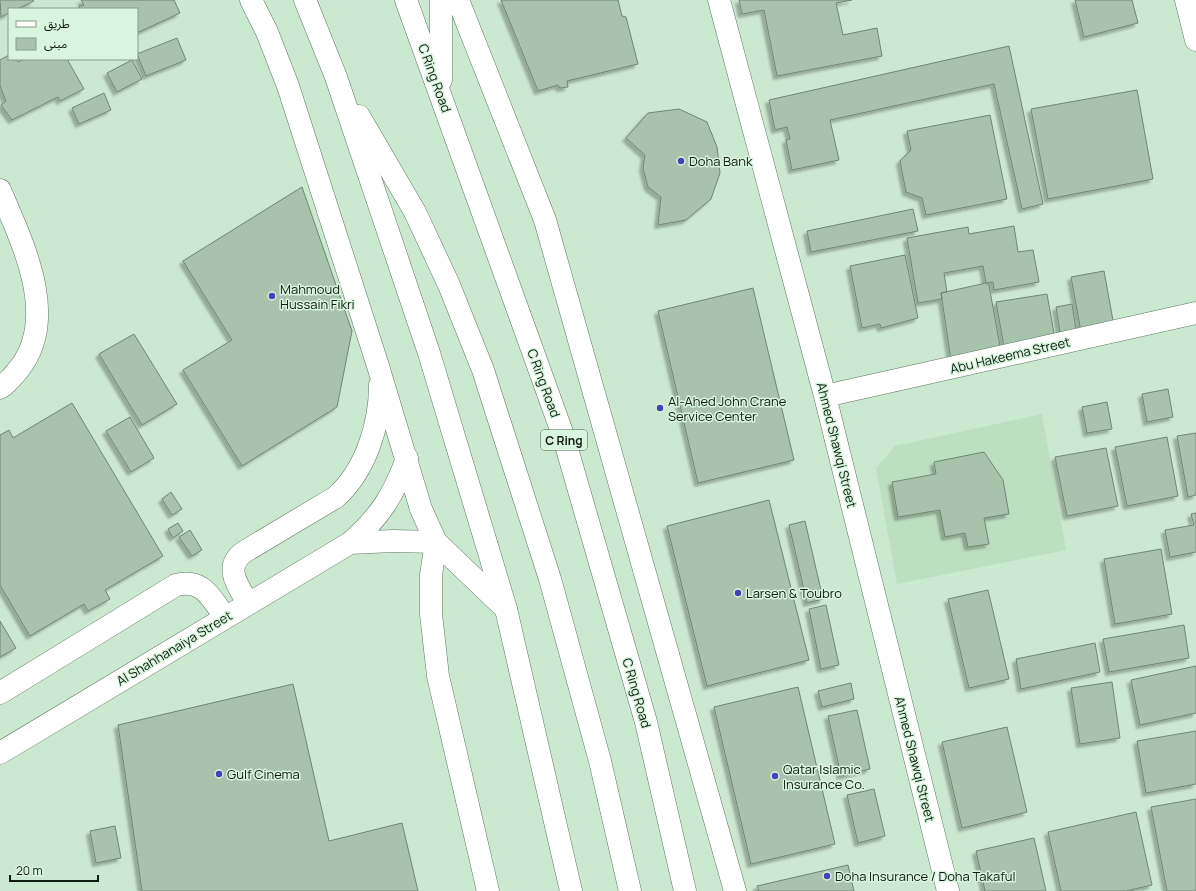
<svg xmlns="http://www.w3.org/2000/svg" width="1196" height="891" viewBox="0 0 1196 891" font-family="Manrope,'Noto Sans Arabic',sans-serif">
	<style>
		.built { fill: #bcdfc2 }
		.building { fill: #a7c3ac; stroke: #6d8872; filter: url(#shadow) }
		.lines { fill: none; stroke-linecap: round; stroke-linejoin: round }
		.minor-casing { stroke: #5d7661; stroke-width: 23 }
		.highway-casing { stroke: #5d7661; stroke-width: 23 }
		.minor { stroke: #fff; stroke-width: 22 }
		.highway { stroke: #fff; stroke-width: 22 }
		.poi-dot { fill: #4444b9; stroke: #d8f5dd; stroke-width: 1.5 }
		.labels { text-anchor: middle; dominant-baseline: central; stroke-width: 3; stroke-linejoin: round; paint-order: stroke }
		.shield { fill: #d8f5dd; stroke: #4b5c4e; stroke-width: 1 }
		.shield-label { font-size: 12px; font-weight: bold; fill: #0f1a11 }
		.street-label { font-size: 13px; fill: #0f1a11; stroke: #d8f5dd }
		.poi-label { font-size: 13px; fill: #0f1a11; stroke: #d8f5dd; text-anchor: start }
	</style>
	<defs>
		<filter id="shadow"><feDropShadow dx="-3.5" dy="3.5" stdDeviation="1" flood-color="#0004"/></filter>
	</defs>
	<rect width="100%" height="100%" fill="#cbe8d0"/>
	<path class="built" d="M1042,414l24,136 -169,34 -21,-116 19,-22z"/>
	<path class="building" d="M0,0h33l1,1 -17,8h-8v4l-8,4z
		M81,0h93l6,13 -43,20v-24h-57l-1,-3 5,-1z
		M501,0h117l4,16 4,1 12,47 -71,17 1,6 -8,1 -2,-3 -20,6z
		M739,0h113l-16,3 7,32 34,-7 5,28 -105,20 -13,-66 -22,4z
		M1075,0h57l6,23 -54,14z
		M177,38l9,22 -40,16 -9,-22z
		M1009,46l34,158 -21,5 -28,-125 -164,36 9,40 -47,10 -6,-30 4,-1 -3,-12 -12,3 -6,-30z
		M9,55v4h8l1,3 6,-3h43l17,30 -24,12 -2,-4 -46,23 -11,-15 5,-4 -6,-15v-26z
		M132,60l10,19 -25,13 -10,-19z
		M1137,90l16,89 -105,20 -17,-90z
		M104,93l7,17 -32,14 -7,-16z
		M679,109l28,13 10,25 3,26 -9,26 -25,21 -28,5 3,-28 -13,-10 -5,-19 2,-13 -19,-17 22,-25z
		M990,115l17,84 -81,16 -4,-17 -16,-6 -6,-31 11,-11 -4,-19z
		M302,187l50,144 -15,76 -95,59 -59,-96 49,-30 -49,-79z
		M913,209l5,22 -107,21 -4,-21z
		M1014,226l4,26 15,-2 6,32 -45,8 -1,-8 -7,1 -3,-17 -39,7 3,19 -6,1 1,6 -24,4 -11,-65 61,-11 1,7z
		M905,255l13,63 -37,10 -1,-4 -18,4 -12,-62z
		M1104,271l10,55 -33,6 -10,-55z
		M986,283l3,2 12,67 -50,8 -10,-67z
		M753,288l41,172 -96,23 -40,-172z
		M1047,294l8,45 -51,8 -8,-45z
		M1072,304l5,32 -16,3 -5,-32z
		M134,334l43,70 -35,21 -43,-71z
		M1168,389l5,28 -26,5 -5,-28z
		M1107,402l5,27 -25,4 -5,-26z
		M72,403l91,153 -58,34 5,9 -22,12 -4,-7 -54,32 -30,-51v-150l9,-5 4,8z
		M130,417l24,41 -23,14 -25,-41z
		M1196,433v62l-8,2 -11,-61z
		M1167,437l11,59 -51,10 -12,-59z
		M1106,448l12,58 -51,10 -12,-59z
		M984,452l19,28 6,34 -25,4 5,26 -21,3 -3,-14 -20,4 -5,-27 -42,7 -6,-35 44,-8 -2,-12z
		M171,492l11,17 -10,6 -10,-16z
		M769,500l40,160 -102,26 -40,-160z
		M1196,513v39l-26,5 -5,-27 29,-5 -3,-11z
		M805,521l18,78 -16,4 -18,-78z
		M178,523l5,8 -10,7 -5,-9z
		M190,530l12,20 -10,6 -13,-19z
		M1161,549l11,65 -57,10 -11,-65z
		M988,590l21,89 -40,9 -21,-89z
		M826,605l13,60 -18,4 -12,-60z
		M0,621l16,27 -16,9z
		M1184,625l5,33 -80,14 -6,-33z
		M1095,643l5,29 -79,17 -5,-30z
		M1196,666v47l-56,12 -9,-45z
		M1112,682l8,56 -40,6 -9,-56z
		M851,683l3,16 -32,8 -4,-16z
		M293,684l36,157 73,-18 16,68h-276l-24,-166z
		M798,687l37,157 -84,20 -37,-157z
		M857,710l13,59 -29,7 -13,-60z
		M1007,727l20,85 -65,16 -20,-86z
		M1196,731v53l-50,9 -9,-52z
		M874,789l11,47 -27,7 -11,-48z
		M1196,799v92h-29l-16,-84z
		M1136,812l16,73 -26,6h-65l-13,-59z
		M115,826l6,32 -25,5 -6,-32z
		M1034,838l12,53h-61l-9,-40z
		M848,865l6,26h-95l-2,-5z"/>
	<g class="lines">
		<g class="minor-casing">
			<path id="minor" d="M251,0l16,32 21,54 90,280 43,143 15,33 70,67
				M458,0l87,220 190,671
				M719,0l106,396 123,495
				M1186,0l10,40
				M0,190c22,52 60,127 19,179 -6,7 -11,14 -19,19
				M825,396l371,-83
				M436,542l-5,33v39l7,62 50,215
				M350,543l43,-2 43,1
				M248,603c-10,-17 -25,-36 -4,-51l92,-55c30,-27 44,-73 44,-112
				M0,693l176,-108c27,-7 35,13 49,32
				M0,753l350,-210c29,-25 44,-48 57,-85"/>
		</g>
		<g class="highway-casing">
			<path id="highway" d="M305,0l31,77 93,276 77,256 65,282
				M406,0l157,435 83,287 39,169
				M441,80v-80
				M359,116l56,96 34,73 34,85 67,209 50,182 30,130"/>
		</g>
		<use href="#minor" class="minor"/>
		<use href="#highway" class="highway"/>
	</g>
	<g class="poi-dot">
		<circle cx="681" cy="161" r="4"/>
		<circle cx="272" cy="296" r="4"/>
		<circle cx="660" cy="408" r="4"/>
		<circle cx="738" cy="593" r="4"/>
		<circle cx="219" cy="774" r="4"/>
		<circle cx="775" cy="776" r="4"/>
		<circle cx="827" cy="876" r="4"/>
	</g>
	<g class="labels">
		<rect class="shield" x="541" y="430" width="46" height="20" rx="3"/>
		<g class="shield-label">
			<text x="564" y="440">C Ring</text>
		</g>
		<g class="street-label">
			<text transform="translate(435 78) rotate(70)">C Ring Road</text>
			<text transform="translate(1010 355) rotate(-13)">Abu Hakeema Street</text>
			<text transform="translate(544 383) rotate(70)">C Ring Road</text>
			<text transform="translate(837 445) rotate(76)">Ahmed Shawqi Street</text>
			<text transform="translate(174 648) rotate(-31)">Al Shahhanaiya Street</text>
			<text transform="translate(637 693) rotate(74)">C Ring Road</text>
			<text transform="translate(915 759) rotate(76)">Ahmed Shawqi Street</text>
		</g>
		<g class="poi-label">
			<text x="689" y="161">Doha Bank</text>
			<text x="280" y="289">Mahmoud<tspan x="280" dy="15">Hussain Fikri</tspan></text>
			<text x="668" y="401">Al-Ahed John Crane<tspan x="668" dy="15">Service Center</tspan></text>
			<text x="746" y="593">Larsen &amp; Toubro</text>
			<text x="783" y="769">Qatar Islamic<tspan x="783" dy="15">Insurance Co.</tspan></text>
			<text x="227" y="774">Gulf Cinema</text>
			<text x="835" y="876">Doha Insurance / Doha Takaful</text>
		</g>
	</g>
	<rect x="8" y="8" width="130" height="52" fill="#d8f5dd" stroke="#889d8b"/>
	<rect x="16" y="21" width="20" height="6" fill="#ffffff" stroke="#889d8b"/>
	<text x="44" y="28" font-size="12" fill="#0f1a11">طريق</text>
	<rect x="16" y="38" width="20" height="12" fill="#a7c3ac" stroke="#889d8b"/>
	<text x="44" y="48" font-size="12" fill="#0f1a11">مبنى</text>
	<path d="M10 875v6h88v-6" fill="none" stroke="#0f1a11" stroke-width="2"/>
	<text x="16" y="875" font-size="12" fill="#0f1a11" stroke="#d8f5dd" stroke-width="3" paint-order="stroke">20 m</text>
</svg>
